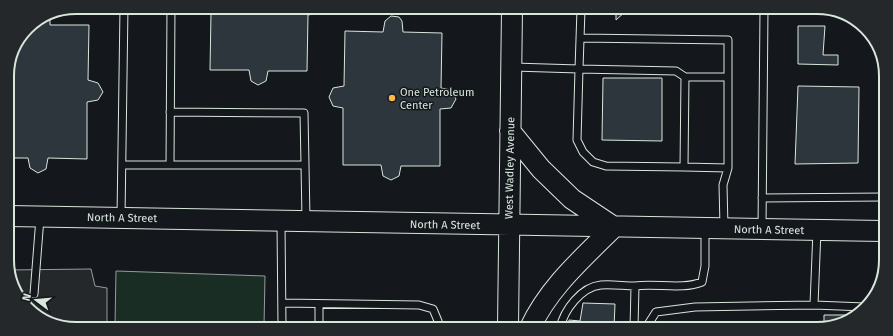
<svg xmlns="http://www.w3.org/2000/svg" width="893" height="336" viewBox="0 0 893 336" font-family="'Fira Sans',sans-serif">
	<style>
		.green { fill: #1a2d24; stroke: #939e99 }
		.parking { fill: #24282b; stroke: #939e99 }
		.building { fill: #2c363c; stroke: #d8e6dc }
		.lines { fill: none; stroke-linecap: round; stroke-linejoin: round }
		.lane-casing { stroke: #d8e6dc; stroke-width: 9 }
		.secondary-casing { stroke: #d8e6dc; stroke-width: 22 }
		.lane { stroke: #14181c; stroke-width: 7 }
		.secondary { stroke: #14181c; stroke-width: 20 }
		.poi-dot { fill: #ffb74d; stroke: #14181c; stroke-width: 1.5 }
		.labels { text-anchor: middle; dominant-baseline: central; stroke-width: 3; stroke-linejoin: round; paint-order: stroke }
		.poi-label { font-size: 11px; fill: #d8e6dc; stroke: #14181c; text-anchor: start }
		.street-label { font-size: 11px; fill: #d8e6dc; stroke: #14181c }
		.rim { fill: none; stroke: #d8e6dc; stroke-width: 2 }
	</style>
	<rect width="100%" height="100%" fill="#14181c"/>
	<path class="green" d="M116,271l149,5 -1,50h-149z"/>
	<path class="parking" d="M91,269l4,17 12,2v38l-54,-1 -29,-20 -16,-31v-4z"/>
	<path class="building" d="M197,8h125l-3,5 -11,2 -1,56h-39l-2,10 -8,4 -7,-4 -2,-11h-39l1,-57h-7z
		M616,10h11l-11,10z
		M391,16l8,1 3,4 1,11 39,1 -1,55 10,2 5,9 -5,9 -11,1v57h-39l-2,10 -8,4 -8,-4 -2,-11h-38v-57l-10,-2 -4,-9 4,-9 11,-2 1,-55 38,1 2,-11z
		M50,17v8h39l-1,55 10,3 5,9 -5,8 -11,2v57l-39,-1 -2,11 -8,4 -8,-5 -2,-10h-20l-1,-87 7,-26 16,-20z
		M798,26h27l-2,29h15v10l-40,-1z
		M603,78h59v63l-60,-1z
		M798,86l61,1 -1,76 -63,1z
		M583,303l32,1 -1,24h-45v-8l11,1z
		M824,315h35l-35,13z"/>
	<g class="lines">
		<g class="lane-casing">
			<path id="lane" d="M581,9l-2,60 97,2 9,6
				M581,38l147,2v37
				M513,67l66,2 -2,71 6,12 10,10 13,4 78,1
				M170,112l134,1 1,52
				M122,165h183l1,55
				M170,165l1,-158
				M762,198l122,-1
				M121,217l3,-210
				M281,223l1,103
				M724,227l-1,-42 5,-17v-91h-43l-1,90 44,1
				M762,228l2,-218
				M34,294l6,-76
				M282,303l137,2 14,4 5,12 -1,6
				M814,305l51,2
				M319,327v-23
				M560,328c4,-18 21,-41 41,-43 11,-1 23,1 34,1
				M634,328l1,-42c21,-3 47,4 67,-4l3,-16v-37
				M649,328v-5l7,-11 39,-5 119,-2 3,-75"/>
		</g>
		<g class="secondary-casing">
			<path id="secondary" d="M510,131l31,38 31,30 42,28c-31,31 -65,60 -84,101
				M8,216l875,15
				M508,327l4,-318"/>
		</g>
		<use href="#lane" class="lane"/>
		<use href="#secondary" class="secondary"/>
	</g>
	<circle class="poi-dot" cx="392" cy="98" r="4"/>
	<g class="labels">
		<g class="poi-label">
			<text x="400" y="92">One Petroleum<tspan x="400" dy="13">Center</tspan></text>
		</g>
		<g class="street-label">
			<text transform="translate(510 168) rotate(-89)">West Wadley Avenue</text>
			<text transform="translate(122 218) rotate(1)">North A Street</text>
			<text transform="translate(445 225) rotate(1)">North A Street</text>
			<text transform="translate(769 230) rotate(1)">North A Street</text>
		</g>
	</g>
	<path d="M0 0H893V336H0ZM76 14H817A62 62 0 0 1 879 76V260A62 62 0 0 1 817 322H76A62 62 0 0 1 14 260V76A62 62 0 0 1 76 14Z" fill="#24282b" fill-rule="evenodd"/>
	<path class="rim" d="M76 14H817A62 62 0 0 1 879 76V260A62 62 0 0 1 817 322H76A62 62 0 0 1 14 260V76A62 62 0 0 1 76 14Z"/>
	<g transform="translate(36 300) rotate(286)" stroke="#14181c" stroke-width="3" paint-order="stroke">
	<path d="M0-3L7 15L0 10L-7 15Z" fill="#d8e6dc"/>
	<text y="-6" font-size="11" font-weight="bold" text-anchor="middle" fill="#d8e6dc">N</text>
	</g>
</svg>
